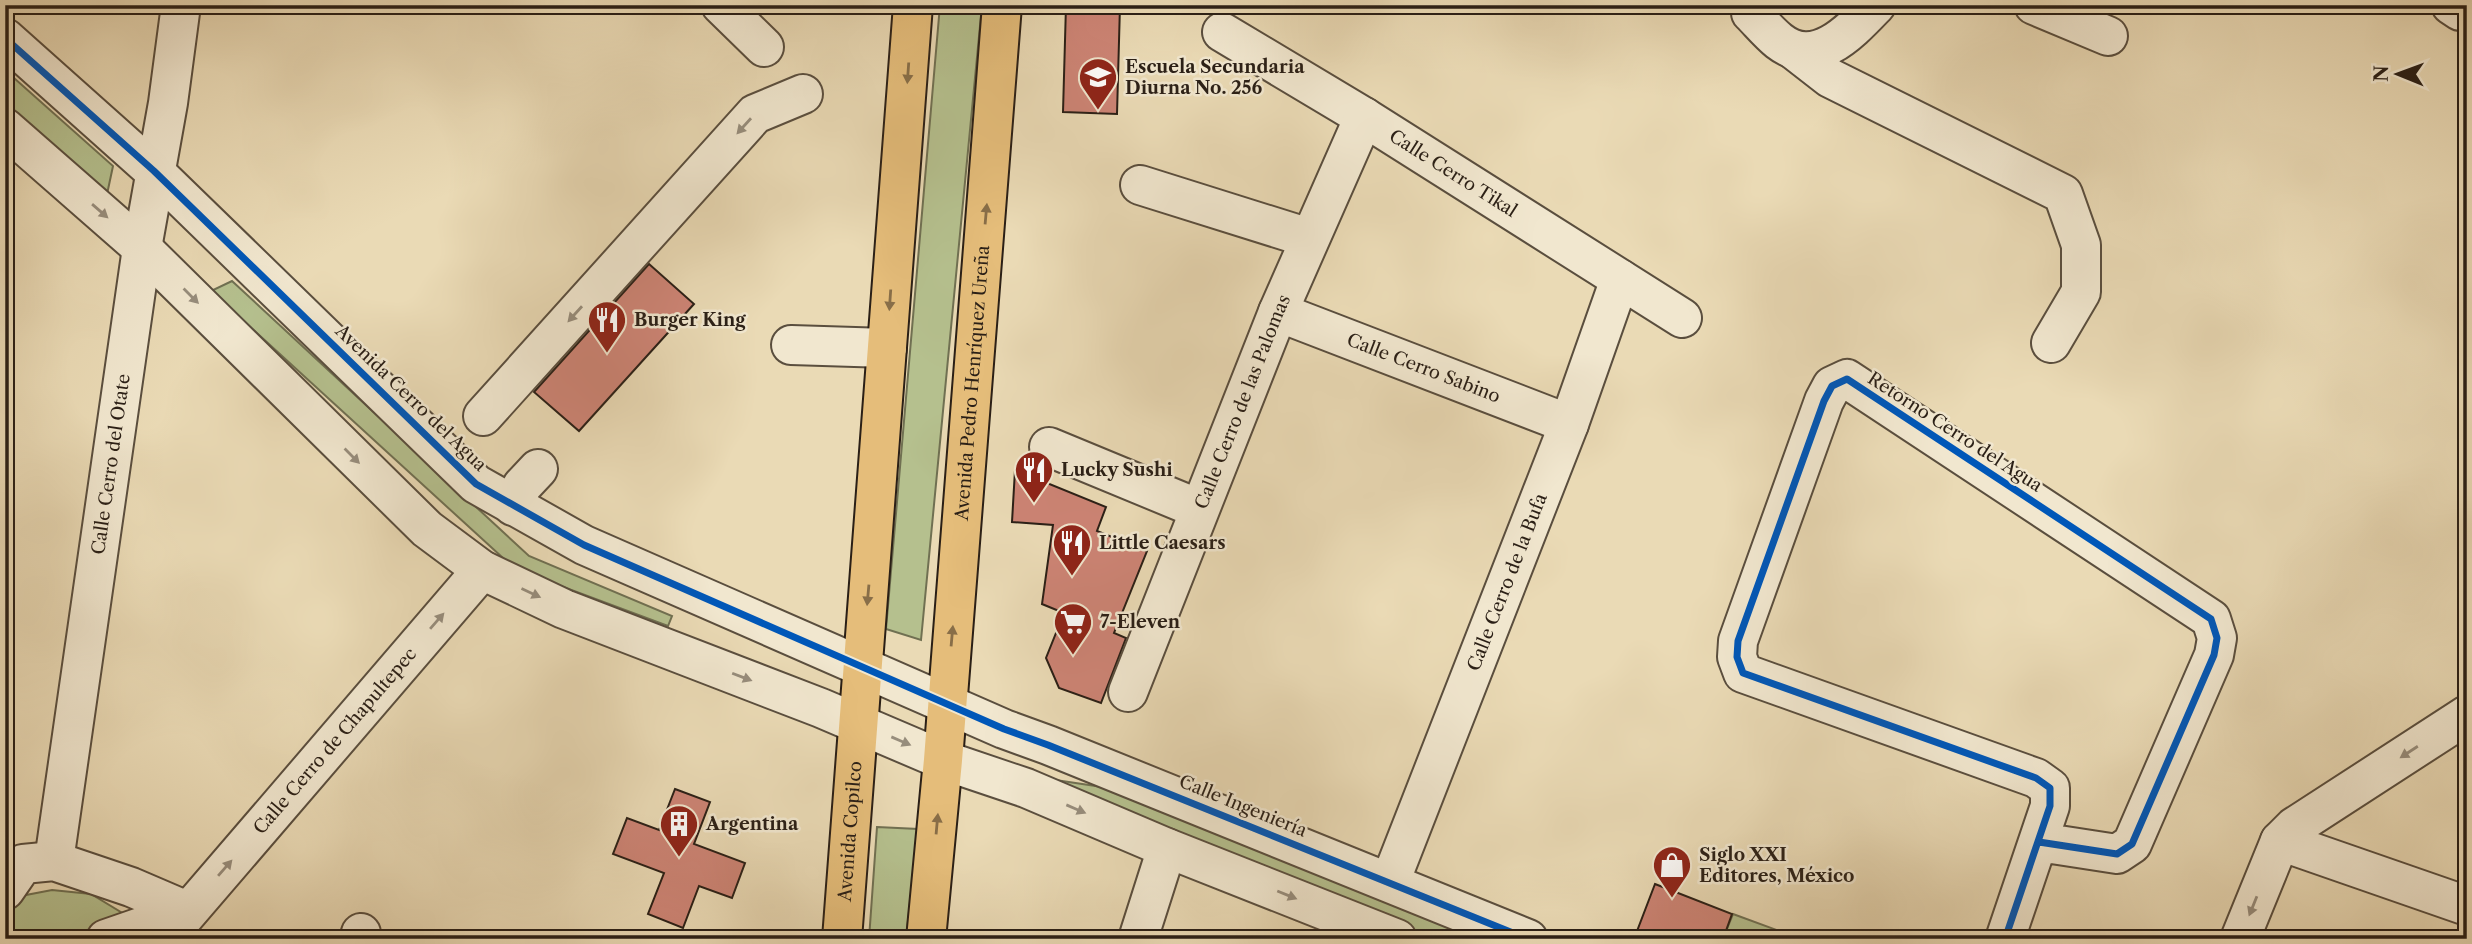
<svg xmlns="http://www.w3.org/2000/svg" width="2472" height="944" viewBox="0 0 2472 944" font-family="'Libre Caslon Text',serif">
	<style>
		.green { fill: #b5c08e; stroke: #707052; stroke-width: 2 }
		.building { fill: #cd8475; stroke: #2a1f16; stroke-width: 2 }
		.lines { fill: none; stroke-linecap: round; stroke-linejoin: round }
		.minor-casing { stroke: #5a4e3e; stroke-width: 42 }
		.major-casing { stroke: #2a1f16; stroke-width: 42 }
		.minor { stroke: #f1e7cf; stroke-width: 38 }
		.major { stroke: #e5bd7a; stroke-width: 38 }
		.cycleway-casing { stroke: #f1e7cf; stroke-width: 11 }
		.cycleway { stroke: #0057b8; stroke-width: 7 }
		.oneway { fill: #886e48 }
		.oneway2 { fill: #978d7c }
		.labels { text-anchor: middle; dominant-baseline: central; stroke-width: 5; stroke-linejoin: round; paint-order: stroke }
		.poi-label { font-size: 18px; font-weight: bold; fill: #2a1f16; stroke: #f1e7cf; text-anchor: start }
		.street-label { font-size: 18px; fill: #2a1f16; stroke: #f1e7cf }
	</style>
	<rect width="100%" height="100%" fill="#eadab5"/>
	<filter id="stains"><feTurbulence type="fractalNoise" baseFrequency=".00286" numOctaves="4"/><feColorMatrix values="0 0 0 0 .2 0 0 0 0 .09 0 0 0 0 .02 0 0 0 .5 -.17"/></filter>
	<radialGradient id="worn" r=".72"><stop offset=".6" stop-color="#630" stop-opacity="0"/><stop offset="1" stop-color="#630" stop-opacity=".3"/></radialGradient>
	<path class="green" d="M940,5h42l-61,635 -35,-11z
		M5,70l108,96 -7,33 -101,-91z
		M232,281l297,275 143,60 -4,10 -153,-57 -304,-278z
		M1042,778l67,10 368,151h-46z
		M877,827l41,2 -12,110h-37z
		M52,890l39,4 33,20 -39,25h-80v-25l16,-18z
		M1733,914l68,25h-78z"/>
	<path class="building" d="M1066,5h54l-3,109 -54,-2z
		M649,264l45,40 -115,127 -45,-39z
		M1015,470l91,37 -9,24 50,20 -33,82 12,5 -25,65 -42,-15 -13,-30 18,-45 -22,-9 11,-79 -41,-3z
		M675,789l35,13 -16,42 51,19 -13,35 -33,-12 -16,42 -35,-14 16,-41 -51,-19 14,-36 32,12z
		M1655,884l77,30 -9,25h-89z"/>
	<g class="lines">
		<g class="minor-casing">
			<g id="minor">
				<path d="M721,5l43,42"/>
				<path d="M1751,5v8c9,9 18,20 28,28 37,29 72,-10 97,-36"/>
				<path d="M2034,5l74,31"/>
				<path d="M2451,5l9,6 7,-1"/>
				<path id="s1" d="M1222,32l142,85 318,201"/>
				<path d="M5,38l149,133 322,313 108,61 420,184 44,16 480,194"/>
				<path d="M1794,50l36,28 233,116 18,51v47l-30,51"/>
				<path d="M5,128l137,120 285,281 55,41 82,39 257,99 122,52 83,28 141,60 230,91"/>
				<path d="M1140,185l169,53"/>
				<path id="s2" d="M1278,312l291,112"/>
				<path d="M791,345l96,3"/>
				<path d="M483,416l272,-302 48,-20"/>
				<path d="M1049,447l150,62"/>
				<path d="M513,506l9,-20 16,-17"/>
				<path id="s3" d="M1128,692l150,-380 86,-195"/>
				<path d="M2280,841l187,65"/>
				<path id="s4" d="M54,861l88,-613 26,-145 13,-98"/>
				<path id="s5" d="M1390,882l179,-458 51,-145"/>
				<path d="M5,890l18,-26 31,-3 77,26 56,24"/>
				<path d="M106,939l81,-28"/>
				<path id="s6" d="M165,939l317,-369"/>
				<path d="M359,939l2,-6"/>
				<path d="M1138,939l29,-91"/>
				<path d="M2005,939l45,-133v-18l-14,-10 -293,-105 -6,-16 1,-16 86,-240 8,-15 15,-7 364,240 6,19 -3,17 -82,189 -15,10 -78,-12"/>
				<path d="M2240,939l40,-98 14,-14 173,-112"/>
			</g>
		</g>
		<g class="major-casing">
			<g id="major">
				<path id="s7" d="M842,939l71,-934"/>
				<path id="s8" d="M926,939l17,-179 59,-755"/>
			</g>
		</g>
		<use href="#minor" class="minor"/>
		<use href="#major" class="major"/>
		<g class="cycleway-casing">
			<path id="cycleway" d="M5,38l149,133 322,313 108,61 420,184 44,16 480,194
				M2005,939l45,-133v-18l-14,-10 -293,-105 -6,-16 1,-16 86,-240 8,-15 15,-7 364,240 6,19 -3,17 -82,189 -15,10 -78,-12"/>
		</g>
		<use href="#cycleway" class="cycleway"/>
	</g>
	<defs><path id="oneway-solid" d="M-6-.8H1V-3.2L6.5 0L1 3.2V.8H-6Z" transform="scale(1.75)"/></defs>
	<g class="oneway">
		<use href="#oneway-solid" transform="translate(908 73) rotate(94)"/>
		<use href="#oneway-solid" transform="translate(986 214) rotate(-85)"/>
		<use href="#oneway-solid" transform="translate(890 300) rotate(94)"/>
		<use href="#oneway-solid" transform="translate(868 595) rotate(95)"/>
		<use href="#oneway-solid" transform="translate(952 636) rotate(-85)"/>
		<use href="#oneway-solid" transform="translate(937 824) rotate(-85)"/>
	</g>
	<g class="oneway2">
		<use href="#oneway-solid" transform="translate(744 126) rotate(132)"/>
		<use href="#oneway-solid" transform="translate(100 211) rotate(41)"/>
		<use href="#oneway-solid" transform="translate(191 296) rotate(45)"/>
		<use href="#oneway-solid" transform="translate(575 314) rotate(132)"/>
		<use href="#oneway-solid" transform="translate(352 456) rotate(45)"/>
		<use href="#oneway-solid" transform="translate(531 593) rotate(25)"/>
		<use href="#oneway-solid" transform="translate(437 621) rotate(-49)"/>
		<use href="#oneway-solid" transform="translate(742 677) rotate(21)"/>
		<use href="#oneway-solid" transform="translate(901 741) rotate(23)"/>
		<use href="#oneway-solid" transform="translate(2409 752) rotate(147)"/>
		<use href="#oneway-solid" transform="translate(1076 809) rotate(23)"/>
		<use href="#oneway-solid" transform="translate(225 868) rotate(-49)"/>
		<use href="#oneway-solid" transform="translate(1287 895) rotate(22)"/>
		<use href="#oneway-solid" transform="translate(2253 906) rotate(112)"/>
	</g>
	<defs>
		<g id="school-pin" transform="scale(2.0125)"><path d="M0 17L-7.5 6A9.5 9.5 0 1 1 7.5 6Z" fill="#8f2418" stroke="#f1e7cf"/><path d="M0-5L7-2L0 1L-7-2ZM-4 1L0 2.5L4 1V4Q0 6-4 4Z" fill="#fff"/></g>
		<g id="restaurant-pin" transform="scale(2.0125)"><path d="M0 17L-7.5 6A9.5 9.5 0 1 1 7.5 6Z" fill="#8f2418" stroke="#f1e7cf"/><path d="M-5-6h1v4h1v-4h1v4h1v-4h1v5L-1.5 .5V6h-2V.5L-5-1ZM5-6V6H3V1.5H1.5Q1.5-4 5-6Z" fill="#fff"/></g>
		<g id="supermarket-pin" transform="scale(2.0125)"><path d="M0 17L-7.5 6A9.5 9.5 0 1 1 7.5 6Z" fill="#8f2418" stroke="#f1e7cf"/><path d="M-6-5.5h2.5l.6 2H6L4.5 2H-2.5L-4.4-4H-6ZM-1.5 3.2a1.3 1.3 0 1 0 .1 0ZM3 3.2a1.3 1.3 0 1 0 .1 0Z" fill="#fff"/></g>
		<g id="building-pin" transform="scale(2.0125)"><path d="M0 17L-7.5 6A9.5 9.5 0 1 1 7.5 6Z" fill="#8f2418" stroke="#f1e7cf"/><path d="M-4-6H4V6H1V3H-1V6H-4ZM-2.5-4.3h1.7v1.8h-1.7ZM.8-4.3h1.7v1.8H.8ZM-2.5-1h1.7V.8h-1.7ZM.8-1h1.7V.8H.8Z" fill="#fff"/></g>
		<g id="shop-pin" transform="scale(2.0125)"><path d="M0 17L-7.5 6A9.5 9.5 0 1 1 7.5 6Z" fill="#8f2418" stroke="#f1e7cf"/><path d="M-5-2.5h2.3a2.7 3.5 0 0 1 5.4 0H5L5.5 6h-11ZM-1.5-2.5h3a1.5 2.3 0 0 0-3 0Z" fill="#fff"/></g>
	</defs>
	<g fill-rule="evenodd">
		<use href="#school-pin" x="1098" y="77"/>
		<use href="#restaurant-pin" x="607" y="320"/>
		<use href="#restaurant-pin" x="1034" y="470"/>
		<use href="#restaurant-pin" x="1072" y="543"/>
		<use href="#supermarket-pin" x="1073" y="622"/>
		<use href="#building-pin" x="679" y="824"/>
		<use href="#shop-pin" x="1672" y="865"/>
	</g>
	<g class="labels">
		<g class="poi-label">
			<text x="1125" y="67">Escuela Secundaria<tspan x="1125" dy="21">Diurna No. 256</tspan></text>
			<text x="634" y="320">Burger King</text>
			<text x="1061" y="470">Lucky Sushi</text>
			<text x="1099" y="543">Little Caesars</text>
			<text x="1100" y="622">7-Eleven</text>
			<text x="706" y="824">Argentina</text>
			<text x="1699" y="855">Siglo XXI<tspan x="1699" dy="21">Editores, México</tspan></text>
		</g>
		<g class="street-label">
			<text stroke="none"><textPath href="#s1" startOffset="271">Calle Cerro Tikal</textPath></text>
			<text stroke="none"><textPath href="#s2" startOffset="156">Calle Cerro Sabino</textPath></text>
			<text stroke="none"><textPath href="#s8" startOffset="558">Avenida Pedro Henríquez Ureña</textPath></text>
			<text transform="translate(411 398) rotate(44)">Avenida Cerro del Agua</text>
			<text stroke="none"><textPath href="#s3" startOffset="312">Calle Cerro de las Palomas</textPath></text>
			<text transform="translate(1955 432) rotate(33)">Retorno Cerro del Agua</text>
			<text stroke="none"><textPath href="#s4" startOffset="401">Calle Cerro del Otate</textPath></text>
			<text stroke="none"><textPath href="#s5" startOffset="322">Calle Cerro de la Bufa</textPath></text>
			<text stroke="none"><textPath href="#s6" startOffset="261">Calle Cerro de Chapultepec</textPath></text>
			<text transform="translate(1243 806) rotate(22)">Calle Ingeniería</text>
			<text stroke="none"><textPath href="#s7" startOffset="108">Avenida Copilco</textPath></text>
		</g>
	</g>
	<rect width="2472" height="944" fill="none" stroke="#eadab5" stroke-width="28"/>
	<rect x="7" y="7" width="2458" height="930" fill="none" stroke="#2a1f16" stroke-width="3.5"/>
	<rect x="14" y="14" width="2444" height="916" fill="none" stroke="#2a1f16" stroke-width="2"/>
	<g transform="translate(2398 74) rotate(271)" stroke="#f1e7cf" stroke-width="5" paint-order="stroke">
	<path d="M0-5L12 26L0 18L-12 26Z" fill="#2a1f16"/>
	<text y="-10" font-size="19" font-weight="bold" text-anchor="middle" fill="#2a1f16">N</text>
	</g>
	<rect width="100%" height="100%" filter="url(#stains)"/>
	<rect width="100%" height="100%" fill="url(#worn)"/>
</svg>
